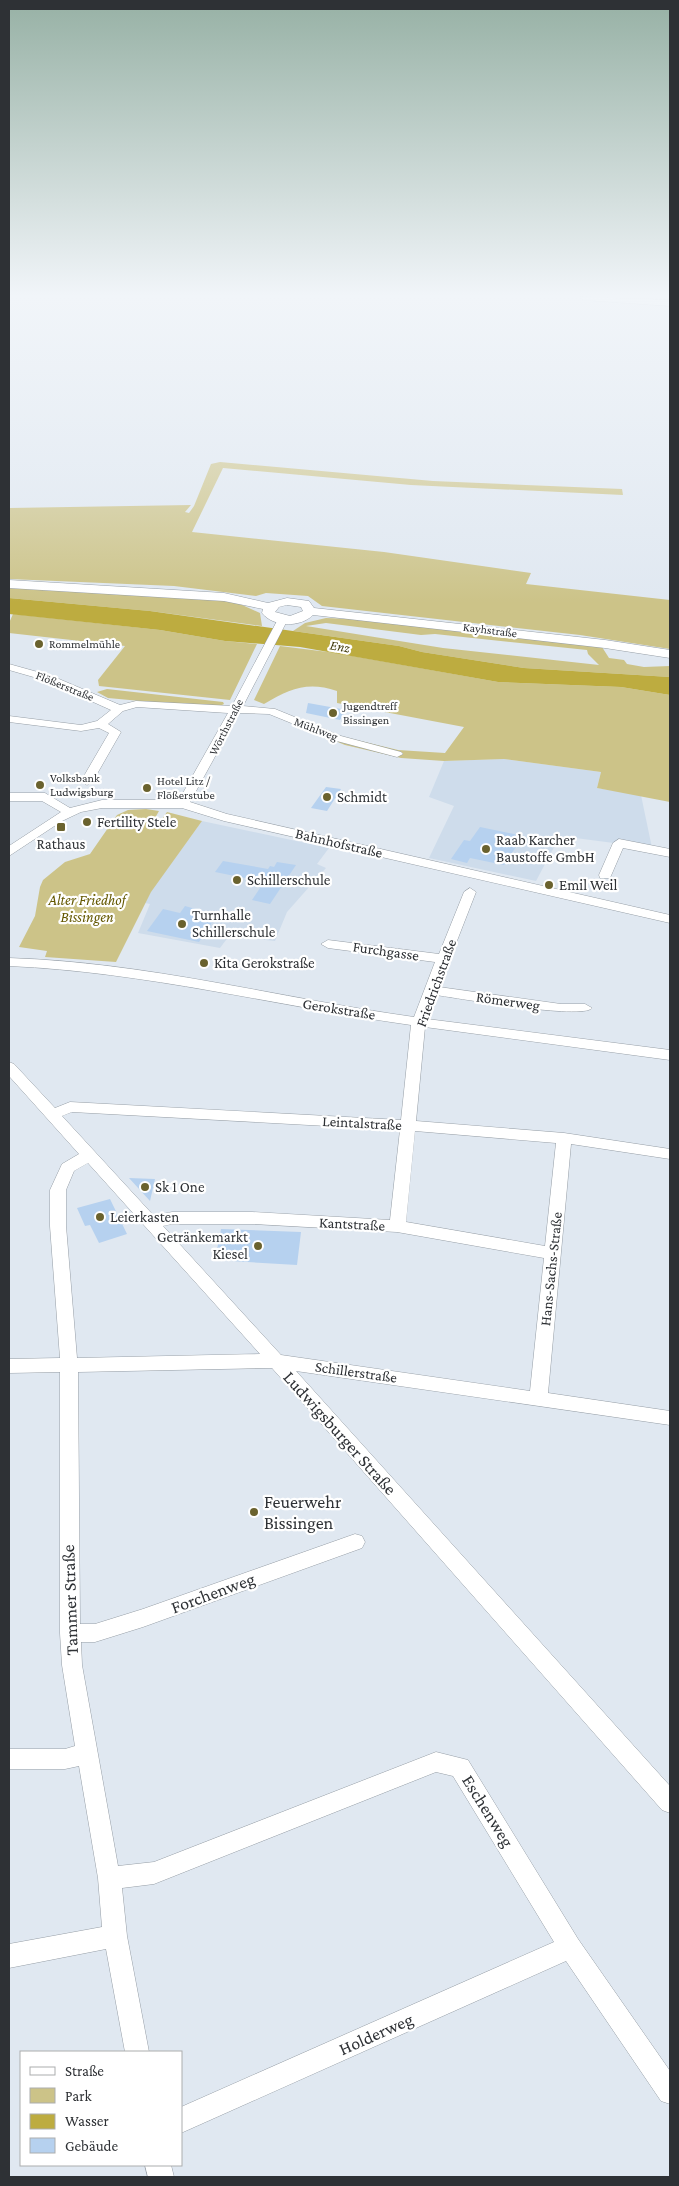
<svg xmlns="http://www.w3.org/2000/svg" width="679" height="2186" viewBox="0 0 679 2186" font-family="'Crimson Pro',serif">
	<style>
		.built { fill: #cedceb }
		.green { fill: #ccc388; fill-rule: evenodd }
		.water { fill: #bdac40 }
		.building { fill: #b6d1ef }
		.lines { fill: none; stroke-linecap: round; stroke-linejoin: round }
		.minor-casing { stroke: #969ea6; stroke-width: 1 }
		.major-casing { stroke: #969ea6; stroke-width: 1 }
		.minor { fill: #fff; fill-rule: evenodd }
		.major { fill: #fff; fill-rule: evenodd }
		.poi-dot { fill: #6a622e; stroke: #fff; stroke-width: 2 }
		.labels { text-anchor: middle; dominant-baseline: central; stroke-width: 4.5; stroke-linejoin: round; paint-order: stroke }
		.far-street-label { font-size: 12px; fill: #2e3135; stroke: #fff }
		.far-poi-label { font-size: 12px; fill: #2e3135; stroke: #fff; text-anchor: start }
		.far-water-label { font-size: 14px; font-style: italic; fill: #3f3809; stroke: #fff }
		.poi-label { font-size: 15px; fill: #2e3135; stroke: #fff; text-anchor: start }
		.street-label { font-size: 15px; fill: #2e3135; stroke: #fff }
		.park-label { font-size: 15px; font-style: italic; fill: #645801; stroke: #fff }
		.near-street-label { font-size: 18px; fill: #2e3135; stroke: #fff }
		.near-poi-label { font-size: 18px; fill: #2e3135; stroke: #fff; text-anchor: start }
	</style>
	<rect width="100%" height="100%" fill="#e0e8f1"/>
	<path class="built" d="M504,759l97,13 -4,16 44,7 11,53 -92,-12 -24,45 -107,-23 25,-52 -25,-9 15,-36z
		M202,821l127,27 -12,16 9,4 -39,44 -12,29 -46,-5 -9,12 -82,-15 12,-29 -5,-1 6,-12z"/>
	<path class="green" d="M220,462l213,19 189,8 1,6 -212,-10 -188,-17 -31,64 192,20 147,21 -5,11 144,16v49l-90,-14 -258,-29 -14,-10 -42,-3 -10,3 -82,-10 -165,-7v-71l182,-3 -6,7 4,1 5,-7 17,-42z
		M9,586l212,14 19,4 20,9 2,13 -112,-15 -141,-13z
		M13,614l147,16 65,11 32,3 -27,56 -131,-14 -1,-6 27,-34 -116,-13v-10z
		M326,618l25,1 251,28 7,11 15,2 3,4 17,3 26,-1v11l-146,-9 -102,-16 -23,-6 -106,-15 12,-8zM326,623l95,12 14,-1 152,16 1,4 11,11 -156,-17 -137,-22z
		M280,646l56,7 162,29 123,5 49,8v107l-73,-14 4,-16 -97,-13 -60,2 -43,-3 -56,-13 -17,-7 4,-4 66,16 47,3 19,-26 -127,-24v-12c-30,-10 -47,-2 -73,13l-10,-4z
		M107,689l116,13 1,2 -8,4 -108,-10 -11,-6z
		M146,809l13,2 -4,7 7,1 5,-7 35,9 -51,71 -35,70 -71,-5 2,-6 -28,-4 16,-31 5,-29 3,-7 22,-18 25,-8 27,-39 11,-5z"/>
	<path class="water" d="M9,598l141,13 249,35 23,6 102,16 146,9v18l-49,-8 -123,-5 -198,-35 -75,-6 -65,-11 -151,-16z"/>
	<path class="building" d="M308,703l39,7 -7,10 -34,-7z
		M326,787l15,2 -14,22 -16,-3z
		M480,827l43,9 -19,29 -34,-7 -3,5 -16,-4 13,-19 6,1z
		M223,861l45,8 2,-3 4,1 3,-5 19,3 -26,39 -18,-4 12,-18 -49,-10z
		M185,906l32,9 -18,27 -52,-11 16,-22 17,4z
		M129,1178l26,1 -5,22z
		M110,1199l17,35 -28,9 -9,-18 -5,1 -8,-18z
		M221,1229l80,3 -4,33 -82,-5z"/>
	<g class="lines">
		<g class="minor-casing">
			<path id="minor" d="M283,616l5,3 -45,87 32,3 66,27 60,16 2,2 -6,3 -64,-17 -64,-26 -30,-1 -49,89 37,12 443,101v8l-446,-102 -42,-13h-80l-21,4 -19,9 -53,35v-10l52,-34 -19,-11h-33v-8h36l25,15 32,-8h77l49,-87 -91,-6 -14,4 -15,13 13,8 -28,49 -6,4 -6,-4 28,-48 -10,-5 -18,3 -72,-9v-6l72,9 16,-4 14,-11 -67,-30 -35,-10v-6l43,12 68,29 16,-4 96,5 46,-87z
				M619,839l51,10v8l-47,-9 -13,30h-10l-1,-3 14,-32z
				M470,888l6,4 -37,95 122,17h24l7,4c-9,12 -135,-10 -156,-13l-9,24 243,31v10l-245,-33 -9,94 148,12 106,16v10l-99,-15 -23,249 122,18v14l-374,-54 374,415v27l-8,-3 -390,-442 -194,4 2,252h15l48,-15 212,-75 7,2 3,6 -3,6 -219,79 -48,15h-14l1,23 36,201 36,-4 282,-110 32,8 110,179 92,132v33l-9,-3 -95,-140 -385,172v-26l373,-165 -101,-166 -17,-4 -282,112 -32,4 5,48 22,116h-24l-19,-103 -97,19v-24l93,-17 -4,-49 -19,-112 -14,3h-56v-20h56l10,-3 -13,-81 -2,-32v-261l-51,1v-14l51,-1 -10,-132v-36l12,-26 17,-10 -70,-78v-14l5,2 41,44 15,-6 331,18 10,-95c-134,-19 -266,-53 -402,-59v-8c136,4 270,40 405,59l21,-55 -107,-14 -7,-4 7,-4 111,14 25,-62zM72,1112l328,18 -10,90 -138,-8h-80l-18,4 -92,-100zM415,1131l141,12 -11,103 -139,-24zM88,1163l172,191 -183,4 -11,-132v-36l8,-19zM172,1224h80l145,8 147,26 -14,133 -249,-36 -118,-129z
				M145,2165h26l3,12h-26z"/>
		</g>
		<g class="major-casing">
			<path id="major" d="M580,297l90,3v6l-86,-6z
				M9,580l215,13 44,10 19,-5 22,3 5,7 291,32 65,10v8l-65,-10 -292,-33c-13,13 -40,12 -51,-2l1,-4 -39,-8 -215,-13zM287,605l14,2 2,4 -13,5 -15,-4 4,-5z"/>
		</g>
		<use href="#minor" class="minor"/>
		<use href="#major" class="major"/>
	</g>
	<linearGradient id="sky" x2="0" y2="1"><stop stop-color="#97b1a5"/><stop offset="0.49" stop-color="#f1f5f9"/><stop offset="1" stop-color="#f1f5f9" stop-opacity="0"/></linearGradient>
	<rect width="679" height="603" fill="url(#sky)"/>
	<g class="poi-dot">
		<circle cx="39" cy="644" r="5"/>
		<circle cx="333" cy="713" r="5"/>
		<circle cx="40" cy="785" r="5"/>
		<circle cx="147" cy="788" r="5"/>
		<circle cx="327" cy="797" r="5"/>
		<circle cx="87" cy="822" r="5"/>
		<rect x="56" y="822" width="10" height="10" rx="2.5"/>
		<circle cx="486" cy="849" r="5"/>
		<circle cx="237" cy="880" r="5"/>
		<circle cx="549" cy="885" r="5"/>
		<circle cx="182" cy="924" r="5"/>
		<circle cx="204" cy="963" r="5"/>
		<circle cx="145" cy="1187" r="5"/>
		<circle cx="100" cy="1217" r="5"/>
		<circle cx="258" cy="1246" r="5"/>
		<circle cx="254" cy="1512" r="5"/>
	</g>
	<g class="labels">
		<g class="far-street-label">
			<text transform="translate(490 630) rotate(7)">Kayhstraße</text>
			<text transform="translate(65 686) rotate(22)">Flößerstraße</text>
			<text transform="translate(226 727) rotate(-63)">Wörthstraße</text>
			<text transform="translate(316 729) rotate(21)">Mühlweg</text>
		</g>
		<g class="far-poi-label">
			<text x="49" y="644">Rommelmühle</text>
			<text x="343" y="706">Jugendtreff<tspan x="343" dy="14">Bissingen</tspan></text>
			<text x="50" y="778">Volksbank<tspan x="50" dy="14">Ludwigsburg</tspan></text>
			<text x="157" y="781">Hotel Litz /<tspan x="157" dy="14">Flößerstube</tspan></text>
		</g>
		<g class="far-water-label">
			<text transform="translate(340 646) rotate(10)">Enz</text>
		</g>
		<g class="poi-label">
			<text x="337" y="797">Schmidt</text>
			<text x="97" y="822">Fertility Stele</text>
			<text x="496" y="840">Raab Karcher<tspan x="496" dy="17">Baustoffe GmbH</tspan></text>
			<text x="61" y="844" text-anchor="middle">Rathaus</text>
			<text x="247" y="880">Schillerschule</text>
			<text x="559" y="885">Emil Weil</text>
			<text x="192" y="915">Turnhalle<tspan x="192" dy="17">Schillerschule</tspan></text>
			<text x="214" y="963">Kita Gerokstraße</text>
			<text x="155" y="1187">Sk 1 One</text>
			<text x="110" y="1217">Leierkasten</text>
			<text x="248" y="1237" text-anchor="end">Getränkemarkt<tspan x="248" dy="17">Kiesel</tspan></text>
		</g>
		<g class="street-label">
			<text transform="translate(339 843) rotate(13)">Bahnhofstraße</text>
			<text transform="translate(386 951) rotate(8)">Furchgasse</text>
			<text transform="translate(436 983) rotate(-70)">Friedrichstraße</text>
			<text transform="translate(508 1001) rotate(8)">Römerweg</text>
			<text transform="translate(339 1009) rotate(9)">Gerokstraße</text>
			<text transform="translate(362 1123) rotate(3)">Leintalstraße</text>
			<text transform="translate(352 1224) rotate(3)">Kantstraße</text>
			<text transform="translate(551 1269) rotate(-84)">Hans-Sachs-Straße</text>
			<text transform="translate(356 1372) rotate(8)">Schillerstraße</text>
		</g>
		<g class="park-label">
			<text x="87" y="900">Alter Friedhof<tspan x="87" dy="17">Bissingen</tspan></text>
		</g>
		<g class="near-street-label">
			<text transform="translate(340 1433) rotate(48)">Ludwigsburger Straße</text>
			<text transform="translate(213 1593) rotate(-20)">Forchenweg</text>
			<text transform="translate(70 1600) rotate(-92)">Tammer Straße</text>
			<text transform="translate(488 1811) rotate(58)">Eschenweg</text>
			<text transform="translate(376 2034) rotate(-24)">Holderweg</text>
		</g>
		<g class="near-poi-label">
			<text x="264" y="1502">Feuerwehr<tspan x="264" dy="21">Bissingen</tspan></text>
		</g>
	</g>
	<rect width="679" height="2186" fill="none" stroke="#2e3135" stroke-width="20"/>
	<rect x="20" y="2051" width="162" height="115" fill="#ffffff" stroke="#abadae"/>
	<rect x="30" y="2067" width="25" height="8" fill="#ffffff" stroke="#abadae"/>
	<text x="65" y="2076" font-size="15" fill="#2e3135">Straße</text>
	<rect x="30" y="2088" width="25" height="15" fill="#ccc388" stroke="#abadae"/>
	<text x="65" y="2101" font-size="15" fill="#2e3135">Park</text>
	<rect x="30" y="2114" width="25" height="15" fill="#bdac40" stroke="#abadae"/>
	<text x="65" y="2126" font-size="15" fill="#2e3135">Wasser</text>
	<rect x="30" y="2138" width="25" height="15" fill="#b6d1ef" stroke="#abadae"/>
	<text x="65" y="2151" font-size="15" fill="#2e3135">Gebäude</text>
</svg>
